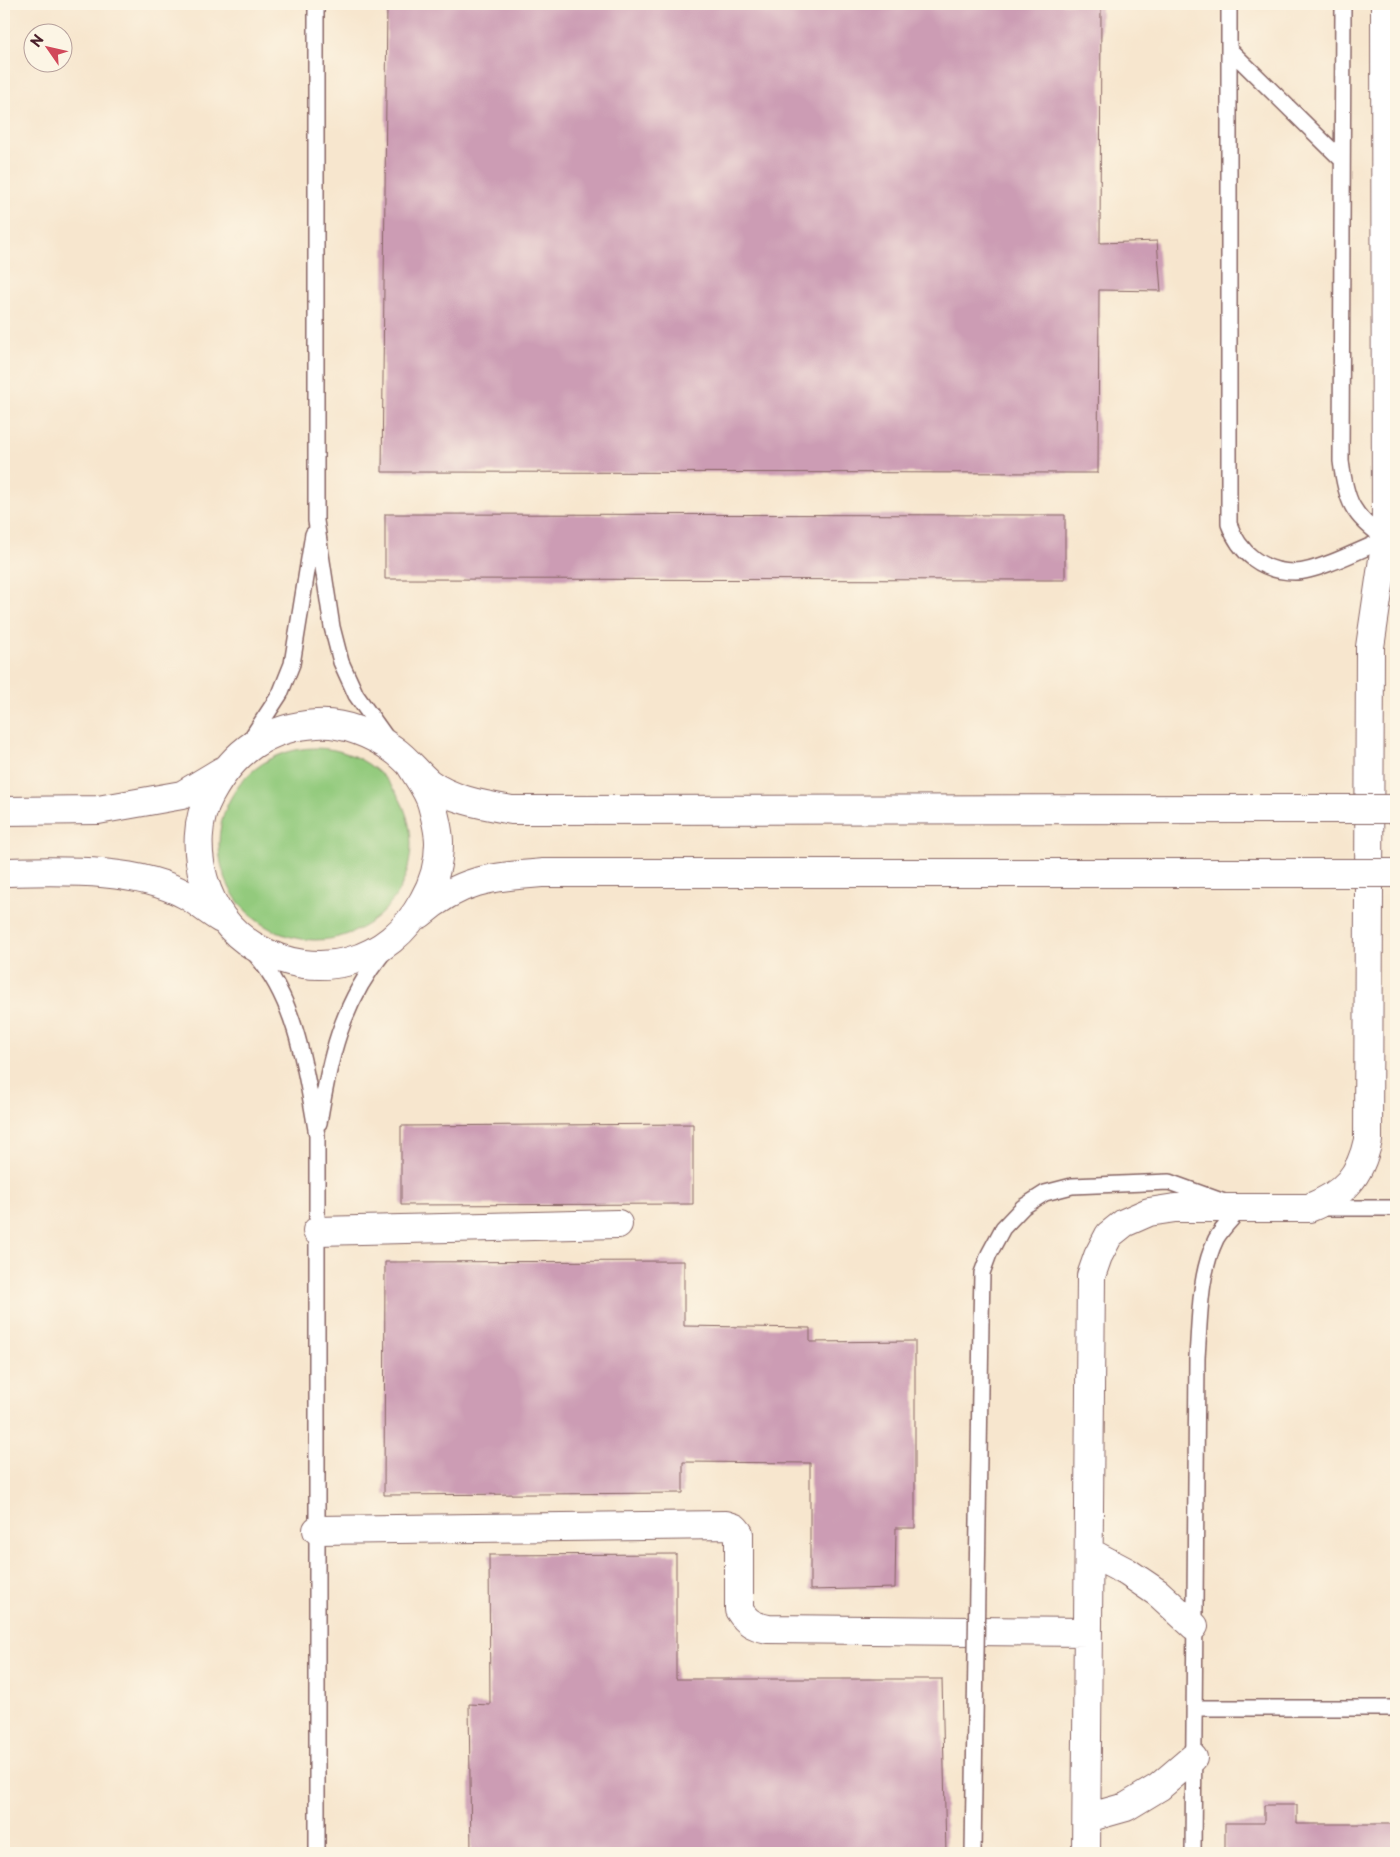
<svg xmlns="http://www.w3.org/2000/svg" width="1400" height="1857" viewBox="0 0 1400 1857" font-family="'Playpen Sans',sans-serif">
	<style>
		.green { fill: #93ca7d; stroke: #6e7454 }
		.building { fill: #cc9cb4 }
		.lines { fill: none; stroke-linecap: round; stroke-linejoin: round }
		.lane-casing { stroke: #876564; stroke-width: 18 }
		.street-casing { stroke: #876564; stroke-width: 30 }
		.lane { stroke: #fff; stroke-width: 15 }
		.street { stroke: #fff; stroke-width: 28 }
		.lane-bridge-casing { stroke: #876564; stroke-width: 18; stroke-linecap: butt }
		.street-bridge-casing { stroke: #876564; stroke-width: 30; stroke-linecap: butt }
		.lane-bridge { stroke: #fff; stroke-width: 15 }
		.street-bridge { stroke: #fff; stroke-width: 28 }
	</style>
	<rect width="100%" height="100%" fill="#fcf5e5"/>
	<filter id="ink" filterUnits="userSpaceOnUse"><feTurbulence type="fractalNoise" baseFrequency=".02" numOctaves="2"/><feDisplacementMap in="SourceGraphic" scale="10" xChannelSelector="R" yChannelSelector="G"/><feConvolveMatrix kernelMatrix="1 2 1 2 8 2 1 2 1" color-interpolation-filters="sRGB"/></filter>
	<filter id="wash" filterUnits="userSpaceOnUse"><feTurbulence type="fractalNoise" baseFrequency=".0096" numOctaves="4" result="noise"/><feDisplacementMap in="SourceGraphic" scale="20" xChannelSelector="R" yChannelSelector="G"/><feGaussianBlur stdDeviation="1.12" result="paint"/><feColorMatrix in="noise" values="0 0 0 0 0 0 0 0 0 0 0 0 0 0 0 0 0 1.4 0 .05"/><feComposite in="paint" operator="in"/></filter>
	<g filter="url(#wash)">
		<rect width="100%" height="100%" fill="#f7e6ce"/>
		<path class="green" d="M219 844a96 96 0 1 1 192 0a96 96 0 1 1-192 0Z"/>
		<g id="blocks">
			<path class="building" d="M387,4h714l-1,239 57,-2 4,50 -62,-1 -1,183 -716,-1z
				M385,514l680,1v65l-680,-1z
				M693,1124v80l-292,1v-79z
				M684,1261v65l126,2v14l105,-1v187h-19l-1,60 -85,2v-127l-127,-1v31l-299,2 1,-233z
				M676,1554v125h266l4,174h-475l-2,-149 21,1 -1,-150z
				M1264,1805h33v19h99v29h-171v-30h39z"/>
		</g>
	</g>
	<g filter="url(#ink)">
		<use href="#blocks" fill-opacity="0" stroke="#876564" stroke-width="1"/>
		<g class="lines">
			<g class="lane-casing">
				<path id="lane" d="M316,4v517l16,106 9,35 15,33 32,45
					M1229,4v520c10,29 34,48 66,48 22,0 69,-24 91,-33
					M1343,4l-2,457c5,40 11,55 45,78
					M1229,49l113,111
					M250,740l30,-46 12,-30 21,-130
					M255,954c43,49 51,119 62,181v718
					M319,1123c10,-62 22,-119 64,-170
					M1320,1208h76
					M981,1322l1,-49 7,-19 14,-26 20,-21 22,-14 27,-7 97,-4 72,26c-8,10 -19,20 -25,31 -17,35 -16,79 -19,118l-4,496
					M1194,1708h202"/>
			</g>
			<g class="street-casing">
				<path id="street" d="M411,766c7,12 18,26 21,39 3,11 7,26 7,38 0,20 -6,41 -16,58 -34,63 -106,82 -168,46 -25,-15 -43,-39 -51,-67 -8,-27 -8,-60 6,-85 23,-43 57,-68 107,-71 26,-2 57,11 77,26 13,9 23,23 35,33 23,17 55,22 83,27l795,-1
					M4,811l94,-1 84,-15 40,-24
					M4,872c55,-1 132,-5 182,23 12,7 23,17 35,24
					M420,914c41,-35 71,-37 123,-41h765
					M317,1231l301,-7
					M317,1530l409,-5 9,3 4,5v77c8,13 15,16 29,19l320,3
					M1089,1552l38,20 31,21 36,33
					M1087,1818l39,-11 33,-20 34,-29
					M1086,1853l5,-577 7,-20 11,-21 15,-12 25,-11 26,-4h134c35,-14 51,-31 59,-68l2,-493 16,-108 -1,-535"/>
			</g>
			<use href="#lane" class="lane"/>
			<use href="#street" class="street"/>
			<g class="lane-bridge-casing">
				<path id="lane-bridge" d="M973,1853l8,-531"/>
			</g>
			<g class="street-bridge-casing">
				<path id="street-bridge" d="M1307,809h89
					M1308,873h88"/>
			</g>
			<use href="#lane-bridge" class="lane-bridge"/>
			<use href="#street-bridge" class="street-bridge"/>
		</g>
	</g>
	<rect width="1400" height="1857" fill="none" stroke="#fcf5e5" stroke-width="20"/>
	<g transform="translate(48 48) rotate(304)"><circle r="24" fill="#fcf5e5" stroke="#b59f9b"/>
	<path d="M0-4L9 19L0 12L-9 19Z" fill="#d1495b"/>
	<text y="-8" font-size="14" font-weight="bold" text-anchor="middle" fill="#4a1f2b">N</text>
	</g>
</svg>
